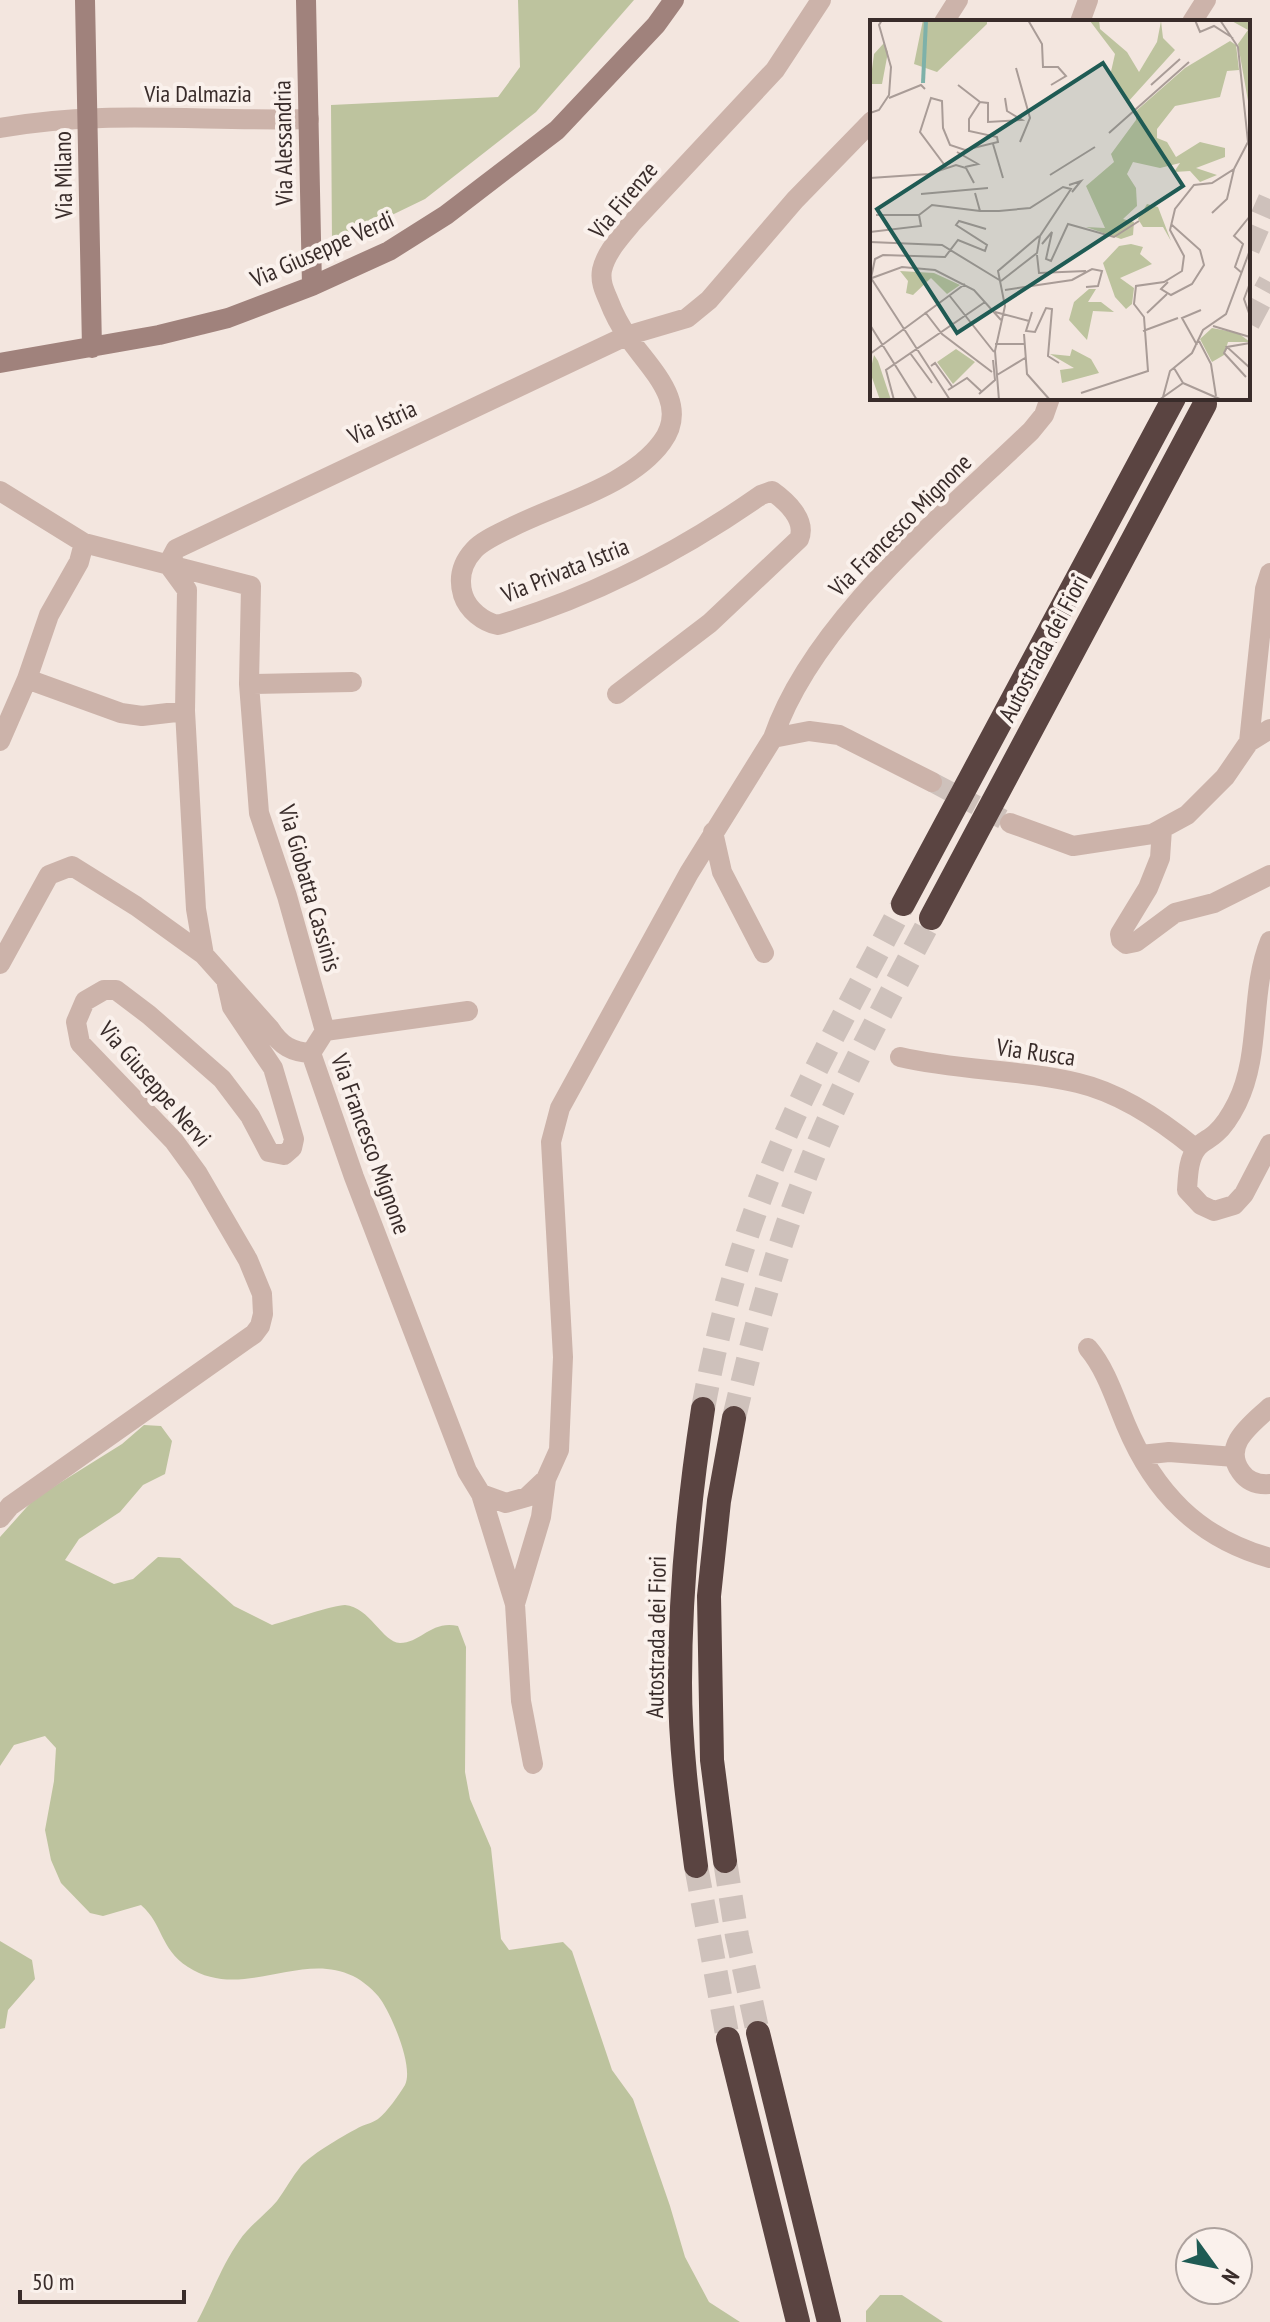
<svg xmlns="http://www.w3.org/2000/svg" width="1270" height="2322" viewBox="0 0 1270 2322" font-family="'PT Sans Narrow',sans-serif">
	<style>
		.green { fill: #bdc39e }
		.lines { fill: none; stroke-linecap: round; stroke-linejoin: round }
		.street-tunnel { stroke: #cec1bb; stroke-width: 20; stroke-dasharray: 20 10; stroke-linecap: butt }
		.highway-tunnel { stroke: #cec1bb; stroke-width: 24; stroke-dasharray: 24 12; stroke-linecap: butt }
		.street { stroke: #ccb3aa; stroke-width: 20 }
		.secondary { stroke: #a0827c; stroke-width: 20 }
		.highway { stroke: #5a4441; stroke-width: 24 }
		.labels { text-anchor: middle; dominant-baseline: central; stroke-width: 8; stroke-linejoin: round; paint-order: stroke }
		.street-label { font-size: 24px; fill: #392c2a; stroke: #faf1ec }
		.inset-river { fill: none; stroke: #7eb1a9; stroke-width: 4 }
		.inset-road { fill: none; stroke: #a99c97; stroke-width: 2 }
		.view { fill: #1f5b54; fill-opacity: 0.15; stroke: #1f5b54; stroke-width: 4 }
		.inset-edge { fill: none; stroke: #392c2a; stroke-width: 4 }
	</style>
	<rect width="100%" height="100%" fill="#f3e6df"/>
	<path class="green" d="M518,0h116l-98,112 -111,87 -93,45 -1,-139 167,-8 22,-30z
		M144,1425l17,1 11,15 -7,33 -22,11 -23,27 -41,27 -14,21 49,24 19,-5 25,-22 22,1 54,48 38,19c14,-4 62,-20 73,-20 25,2 37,37 55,38 21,0 31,-23 58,-17l8,21 -1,125 5,27 21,49 10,91 8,11 54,-8 9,9 40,119 21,29 37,107 15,51 24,45 31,20h-543c14,-26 25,-57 42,-81 10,-15 26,-26 38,-40 8,-11 15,-24 24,-35 12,-13 45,-32 61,-40 5,-2 12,-4 16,-7 9,-7 21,-24 27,-34 9,-18 -13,-69 -24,-85 -6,-9 -18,-19 -28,-24 -53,-26 -111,26 -165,-9 -29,-19 -24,-42 -47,-62l-38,11 -13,-3 -29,-30 -10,-23 -6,-30 9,-49 2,-33 -11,-12 -31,9 -14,21v-229l34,-38 88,-55z
		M0,1941l32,19 3,19 -27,31 -3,18 -5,1z
		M880,2295h22l41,27h-77v-11z"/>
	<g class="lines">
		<path class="street-tunnel" d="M932,782l78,41"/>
		<path class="highway-tunnel" d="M1248,249l22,-50
			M1248,323l22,-41
			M703,1409c15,-84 38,-165 70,-244 36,-90 85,-175 130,-261
			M734,1418c19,-81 40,-163 71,-241 34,-89 81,-174 126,-259
			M725,1861l12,75 21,97
			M696,1866l32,173"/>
		<path class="street" d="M944,22l14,-22
			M1080,22l8,-22
			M1192,22l14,-22
			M0,128c101,-19 206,-6 309,-9
			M0,491l84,52 167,43 -2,98 10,129 28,83 38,135 -14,22
			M168,564l19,26 -2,121 11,198 8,46 66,74c11,17 22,23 41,24l43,124 113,294 14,23 25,9 21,-6 19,-18 13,-29 4,-93 -12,-215 9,-34 129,-235 84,-135 36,-7 30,4 93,47
			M168,564l8,-15 450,-213 61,-18 22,-18 86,-100 77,-79
			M27,679l94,34 21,3 43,-5
			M249,684l103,-2
			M617,694l93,-71 89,-84c8,-19 -13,-38 -27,-48l-11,4c-80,56 -169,102 -263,130 -15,-3 -30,-15 -35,-30 -5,-17 -1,-32 11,-45 8,-9 24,-16 36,-22 47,-24 120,-42 152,-86 29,-39 -13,-74 -34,-105 -8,-11 -15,-25 -20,-38 -4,-9 -8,-18 -6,-29 4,-18 18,-32 29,-46l144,-154 46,-70
			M773,738c40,-117 170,-222 258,-307l13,-16 6,-17
			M0,741l27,-62 22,-64 30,-53 5,-19
			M1249,742l21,-13
			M1010,823l63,23 79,-12 35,-19 38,-38 24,-35 16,-153 5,-16
			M1162,829l-2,29 -12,30 -28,46 1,6 5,4 10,-2 39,-29 39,-10 56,-28
			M713,832l9,40 42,81
			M1270,941c-21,52 -8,111 -33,162 -5,10 -13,23 -21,30 -6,6 -15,9 -19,15 -9,11 -9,29 -10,42l14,15 13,6 20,-6 10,-11 26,-50
			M0,964l49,-89 23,-9 64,40 68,49
			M325,1031l143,-20
			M900,1057c59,14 120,12 178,26 43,10 84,38 118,66
			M1088,1348c18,21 27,51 38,77 28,67 72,113 144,133
			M1270,1407c-18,17 -49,38 -29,65 7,10 17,13 29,12
			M1141,1455l28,-3 66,5
			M481,1494l34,110 26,-87 5,-38
			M0,1518l10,-12 244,-172 6,-8 3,-12 -1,-20 -14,-34 -50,-86 -24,-33 -94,-98 -4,-21 9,-21 19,-11h12l33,25 73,64 28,37 19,36 15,3 8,-7 2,-9 -21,-71 -41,-61 -6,-27
			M515,1604l6,97 12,63"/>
		<path class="secondary" d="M85,0l7,348
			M306,0l6,286
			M0,363l159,-28 69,-17 84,-32 77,-35 57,-36 111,-85 99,-105 18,-25"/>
		<path class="highway" d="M903,904l271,-506
			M931,918l274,-514
			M725,1861l-13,-101 -3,-164 10,-95 15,-83
			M696,1866c-8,-61 -16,-121 -16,-183 0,-92 9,-183 23,-274
			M758,2033l71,289
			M728,2039l70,283"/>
	</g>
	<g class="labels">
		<g class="street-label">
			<text x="198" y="93">Via Dalmazia</text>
			<text transform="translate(283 143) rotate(-91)">Via Alessandria</text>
			<text transform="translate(63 175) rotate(-91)">Via Milano</text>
			<text transform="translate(623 200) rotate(-50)">Via Firenze</text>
			<text transform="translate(322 249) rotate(-24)">Via Giuseppe Verdi</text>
			<text transform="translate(382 422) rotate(-25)">Via Istria</text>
			<text transform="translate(900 525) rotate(-45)">Via Francesco Mignone</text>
			<text transform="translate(565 570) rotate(-22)">Via Privata Istria</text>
			<text transform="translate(1043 648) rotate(-62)">Autostrada dei Fiori</text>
			<text transform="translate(310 888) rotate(74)">Via Giobatta Cassinis</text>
			<text transform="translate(1036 1052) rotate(8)">Via Rusca</text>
			<text transform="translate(155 1084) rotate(49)">Via Giuseppe Nervi</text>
			<text transform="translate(371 1144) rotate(70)">Via Francesco Mignone</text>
			<text transform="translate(656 1637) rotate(-89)">Autostrada dei Fiori</text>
		</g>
	</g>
	<g transform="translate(870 20)">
		<rect width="380" height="380" fill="#f3e6df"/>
		<path d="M53,0h64v4l-50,48 -23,-8zM229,0l1,9 27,23 12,20 18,-30 4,-21 2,17 12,12 -48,53 -17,-27 5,-22 -25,-33zM360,0h20l-2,81 -10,-57 10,-14zM360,21l6,4 3,25 -12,1 -7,26 -45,9 -18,23v9l10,4 9,15 24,-15 25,6v9l-29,11 21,7 -17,7 -10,-11 -16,1 6,-9 -20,5 -27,-6 -6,12 9,14 1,18 -14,13 11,3 -1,13 -12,4 -35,-12 19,1 -19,-42 28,-24 -3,-8 25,-34v-9l49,-43zM14,23l4,9 -6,32h-12l4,-30zM277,184l11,3 13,34 -8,-14h-20l-5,-8zM261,224l12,3 -3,7 12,10 -32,14 14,10 -2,16 -6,5 -11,-12 -12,-34 16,-17zM30,251l34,2 26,12 -13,9 -16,-16 -18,17 -7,-2 2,-12zM219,269h7l-8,13h13l13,10 -21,-1 -6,29 -18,-20 5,-18zM342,308l26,5 12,9h-22l-4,13 -12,7 -12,-23zM86,329l19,13 -22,22 -16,-22zM202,329l19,10 8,14 -37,10 -2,-13 14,-2 -24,-14 20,2zM4,335l4,6 13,39h-11l-10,-28z" fill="#bdc39e"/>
		<path class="inset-river" d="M53,63l3,-63"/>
		<path class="inset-road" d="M158,0l14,24 1,23h15l8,9 -15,9M325,0l5,12 14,-6 19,12M146,48l14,50 -10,24M88,65l22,17M281,65l29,-26M19,78l32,-13 4,4M0,93l9,-3 10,-15 2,-28 -12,-42 3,-5M239,113l80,-71M123,124l10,34M87,132l21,12 -13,3M76,147l-26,-35 11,-34 11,3 1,27 7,17 15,5 33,-8 -1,-5 -28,-6v-12l11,-17 8,1v19l34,-2 -15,-9 -2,-13M180,155l45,-28M0,158l59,-4 27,-9 10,3 8,15M199,165l12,-4 -9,11M105,173l5,18h19l31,-3 33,-21 8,2 -31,47 -3,17 -36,28M51,174l67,-6M342,193l15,-14 7,-30M6,195h43M49,195l13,-10 48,6M0,212l51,-6 -2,-11M0,222l72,3 59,36M172,224l10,-12 -6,27 5,2 17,-37 46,13 25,-16M167,235l2,18 47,-2M372,253l-7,-6 8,-23 -9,-8 16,-20M1,258l4,-19 8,-4 62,2 13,-17 27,11 2,-6 -31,-20 3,-4 27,8M1,258l79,122M2,258l30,-11 33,3 39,20 27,30M298,262l-7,7 10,6 21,-11 12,-19 -4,-15 -28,-25M380,263l-6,16 6,17M135,270l67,-10 20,-11 10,2 -4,15 -12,1M79,275l45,57M55,292l17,22 50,38M125,292l34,9M162,292l-6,19 9,1 11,-24 6,1 -4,47 11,7M277,293l20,-19M0,305l47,75M343,306l37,11M273,311l35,-13M154,314l3,40 23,26M329,321l12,23 5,32M380,323l-23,4 23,21M125,324h29M327,325l-15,-27 19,-8M357,327l-3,6 22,24M40,333l22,30M0,334l95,-70M61,346l4,-3 18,25M127,355l28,-17M313,363l39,17M78,370l19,-12 14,13M211,373l67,-22 -4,-54 -10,-13 2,-18 28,-4 18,-11 2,-15 -14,-26 5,-21 19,-24 18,-2 22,-14 14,-27 -10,-95 -18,-27M109,374l16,-14 -2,-20M293,377l7,-26 22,-18 11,-23 23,-16 24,-64M24,380l-8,-30 99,-68M129,380l-4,-49 10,-45 -7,-35 41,-35M289,380l24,-17 -9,-15"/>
		<path class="view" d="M233,43l80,123 -226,147 -80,-124z"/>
		<rect width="380" height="380" class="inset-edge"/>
	</g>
	<g transform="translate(1214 2266) rotate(123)"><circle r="38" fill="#faf1ec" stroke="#ada29e" stroke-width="2"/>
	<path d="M0-6L14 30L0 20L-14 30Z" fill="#1f5b54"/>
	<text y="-12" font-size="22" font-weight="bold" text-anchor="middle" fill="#392c2a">N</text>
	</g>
	<path d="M20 2290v12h164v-12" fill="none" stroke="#392c2a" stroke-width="4"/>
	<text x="32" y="2290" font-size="24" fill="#392c2a" stroke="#faf1ec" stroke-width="6" paint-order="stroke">50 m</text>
</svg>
